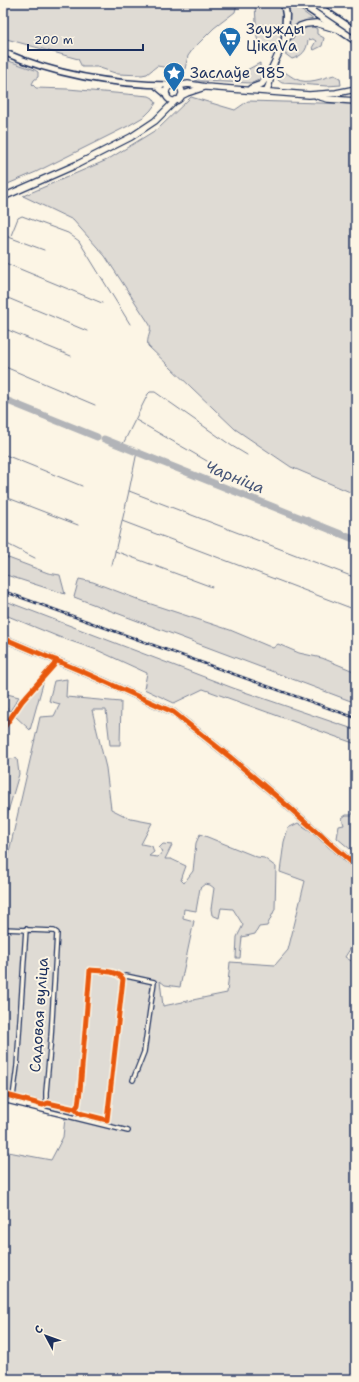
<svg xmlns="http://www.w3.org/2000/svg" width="359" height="1382" viewBox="0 0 359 1382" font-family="'Shantell Sans',sans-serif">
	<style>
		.green { fill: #dfdbd4; stroke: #7d8599 }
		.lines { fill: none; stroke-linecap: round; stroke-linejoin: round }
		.stream { stroke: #767f94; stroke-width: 1 }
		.river { stroke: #b2b4b8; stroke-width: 7 }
		.minor-casing { stroke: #1b2f5e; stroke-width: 6 }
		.tertiary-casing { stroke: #1b2f5e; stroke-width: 8 }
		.secondary-casing { stroke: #1b2f5e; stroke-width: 8 }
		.primary-casing { stroke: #1b2f5e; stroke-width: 8 }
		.trunk-casing { stroke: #1b2f5e; stroke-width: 9 }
		.minor { stroke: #fcf5e5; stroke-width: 3.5 }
		.tertiary { stroke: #fcf5e5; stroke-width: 4.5 }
		.secondary { stroke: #fcf5e5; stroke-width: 5 }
		.primary { stroke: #fcf5e5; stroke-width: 5.5 }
		.trunk { stroke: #fcf5e5; stroke-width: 6 }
		.rail-casing { stroke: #1b2f5e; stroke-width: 2.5 }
		.rail { stroke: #fcf5e5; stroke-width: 1; stroke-dasharray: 3; stroke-linecap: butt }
		.cycleway-casing { stroke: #fcf5e5; stroke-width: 8 }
		.cycleway { stroke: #e8590c; stroke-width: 5 }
		.labels { text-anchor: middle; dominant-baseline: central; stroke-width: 4; stroke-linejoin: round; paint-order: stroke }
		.poi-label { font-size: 15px; fill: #1b2f5e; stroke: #fcf5e5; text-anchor: start }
		.street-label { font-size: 15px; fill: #1b2f5e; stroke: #fcf5e5 }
		.water-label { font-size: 16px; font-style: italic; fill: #485779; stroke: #fcf5e5 }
	</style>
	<rect width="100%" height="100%" fill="#fcf5e5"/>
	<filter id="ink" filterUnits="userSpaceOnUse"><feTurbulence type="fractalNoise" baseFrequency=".025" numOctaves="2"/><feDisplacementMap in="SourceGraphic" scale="8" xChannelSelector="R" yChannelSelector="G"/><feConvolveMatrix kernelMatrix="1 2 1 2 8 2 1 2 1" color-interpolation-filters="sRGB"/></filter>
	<g filter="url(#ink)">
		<path class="green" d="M3,3h236l-2,1 -2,8 -21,16 -21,21 -5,7 -4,17 -4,2 -3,-6 -20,-3 -10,8 -5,1 -24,-1 -21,-7h-15l-4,-8 -75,-21z
			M243,3h40c1,17 1,36 -9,51l-6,-1 -9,-9 -2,-6 -2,-33 -7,1z
			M286,3h5l23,17v1l-26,14 1,-16z
			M312,26l5,3v5l7,4 -2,8 -8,4 -2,-2 4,-7 -3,-2 -5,1c-1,11 -6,16 -16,19l-8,-6c4,-15 13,-23 28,-27z
			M6,60l29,10 3,2v5l-4,3 -2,4 4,4 32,1 81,7 4,2 3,5 -5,7 -6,6 -17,10 -92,46 -33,14v-124z
			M260,63v4l1,1 6,1 -8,11 -7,3 -55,-2 -3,-2v-3l4,-5 43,2z
			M276,69c7,0 13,7 20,10 11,6 27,-1 38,-4l6,3 1,7 -14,1 -45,-3c-5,-3 -11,-9 -6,-14z
			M191,97l44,13 13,-9 108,3v388h-6l-59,-25 -56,-38 -87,-83c-2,-8 4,-14 2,-21l-45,-69 -32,-36 -50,-24 84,-36 52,-32z
			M3,556l45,17 12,2 5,19 -62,-20z
			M79,579l14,3 52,20 85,28 43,18 5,-4 21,9 23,5 34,14v31l-282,-106z
			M3,600l230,88 123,42v14l-153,-55 -29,14 -30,-14 3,-16 -50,-23 -38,-13 -56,-23z
			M67,679l-1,18 55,5 -1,43h-10l-4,-35h-14l14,58 5,41 20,10 21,4 -11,21 11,2 2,6 -5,4 9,1 5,-6 -4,-3 4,-4 9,1 -7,14h6l15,7 -5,14 3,3 9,-12 3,-28 4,-9 57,23 7,1 12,9 -1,42 -8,17 -8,1 -4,7 -13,3 -2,21h-4l1,-21 6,-12 -10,-16 -12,-1 -2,10 -7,-3 -1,-6 3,-21 -4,-3 -5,-1 -5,4 -4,23 -12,-2 -1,9 11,3 -14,66 -15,-2 -5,-4 3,25 64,-13 3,-31 45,3 13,-15 17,-69 -25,-9 4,-30 4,-14 10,-5 11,7 47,41v74l-4,1 -7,11 11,7v415h-353v-228l48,9 12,-23 2,-19 23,2 -3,-2 -82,-21v-219l37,-161 14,-1 6,-12 -11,-3 5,-20z
			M44,680l-14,50 -16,-15z
			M3,693l16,4 -9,14 -4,-3 -3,4z
			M17,758l2,16 -16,55v-69z
			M355,807h1v27h-1l1,2v18l-19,-16 2,-12 5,-1 -2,-7 4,-3h6z"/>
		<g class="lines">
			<path class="stream" d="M3,235l41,15
				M10,238l8,-20 4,-2 46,17 11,8 51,83
				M3,262l99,41
				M3,296l84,35
				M3,328l68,28
				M3,366l92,39
				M136,420l71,41
				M122,446l26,-52 2,-2h5l77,54 15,9
				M3,454l79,32
				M129,491l227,87
				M3,496l75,29
				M122,521l234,89
				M3,542l32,16
				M115,551l97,36
				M112,565l17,-74 8,-39"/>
			<path class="river" d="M3,399l94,38
				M104,439l252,101"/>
			<g class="minor-casing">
				<path id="minor" d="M3,729l19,-28 32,-36 2,-5
					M3,929l51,2 3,2 -6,104 -5,55v6l2,5
					M122,977l4,-1 28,6 -10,70 -11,28
					M3,1094l40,11 5,-2 27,6 4,4 28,7 16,-141c-7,-9 -22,-8 -33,-9l-10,121 -2,14 -3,4
					M13,1097l4,-31 9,-137
					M3,1100l125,31"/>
			</g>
			<g class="tertiary-casing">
				<path id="tertiary" d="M3,638l78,33 92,41 57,45 46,39 80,70"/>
			</g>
			<g class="secondary-casing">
				<path id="secondary" d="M3,52c53,23 111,33 169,33
					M155,85l12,10"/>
			</g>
			<g class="primary-casing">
				<path id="primary" d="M166 93a8 8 0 1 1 16 0a8 8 0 1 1-16 0Z
					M177,86l11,-2 18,3 103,8 27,-2 20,-4
					M251,88l11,-4 8,-12 15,-32 15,-14 6,-2 10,-1 20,6
					M266,91c4,-6 5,-11 4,-19
					M181,96l6,-3 18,-6
					M317,96l11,3 28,2
					M3,197l75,-33 53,-27 24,-16 21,-21"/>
			</g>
			<g class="trunk-casing">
				<path id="trunk" d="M284,3l2,12 -1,25
					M300,3l56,38
					M313,3l43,29"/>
			</g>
			<use href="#minor" class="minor"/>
			<use href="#tertiary" class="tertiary"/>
			<use href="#secondary" class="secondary"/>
			<use href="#primary" class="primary"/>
			<use href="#trunk" class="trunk"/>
			<g class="rail-casing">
				<path id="rail" d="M3,591l353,127"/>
			</g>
			<use href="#rail" class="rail"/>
			<g class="cycleway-casing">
				<path id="cycleway" d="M3,638l78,33 92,41 57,45 46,39 80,70
					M3,729l19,-28 32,-36 2,-5
					M3,1094l40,11 5,-2 27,6 4,4 28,7 16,-141c-7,-9 -22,-8 -33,-9l-10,121 -2,14 -3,4"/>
			</g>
			<use href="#cycleway" class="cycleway"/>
		</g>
	</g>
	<defs>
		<g id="supermarket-pin" transform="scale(1.15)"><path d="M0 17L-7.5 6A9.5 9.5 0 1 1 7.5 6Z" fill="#1f6fb2" stroke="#fcf5e5"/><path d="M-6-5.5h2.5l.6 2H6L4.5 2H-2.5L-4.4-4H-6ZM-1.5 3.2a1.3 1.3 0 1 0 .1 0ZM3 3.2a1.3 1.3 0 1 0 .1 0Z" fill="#fff"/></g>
		<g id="sight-pin" transform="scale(1.15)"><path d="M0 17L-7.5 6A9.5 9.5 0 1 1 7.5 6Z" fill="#1f6fb2" stroke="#fcf5e5"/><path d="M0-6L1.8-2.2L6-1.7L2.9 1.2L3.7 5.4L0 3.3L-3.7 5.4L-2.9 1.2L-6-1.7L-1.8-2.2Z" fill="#fff"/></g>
	</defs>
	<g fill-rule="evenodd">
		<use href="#supermarket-pin" x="230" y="38"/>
		<use href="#sight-pin" x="174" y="73"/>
	</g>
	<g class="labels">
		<g class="poi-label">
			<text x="246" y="29">Заужды<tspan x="246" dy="17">ЦікаVа</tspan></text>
			<text x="190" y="73">Заслаўе 985</text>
		</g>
		<g class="street-label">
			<text transform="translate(39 1015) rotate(-86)">Садовая вуліца</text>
		</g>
		<g class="water-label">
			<text transform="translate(235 477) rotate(22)">Чарніца</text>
		</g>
	</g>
	<rect width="359" height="1382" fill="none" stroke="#fcf5e5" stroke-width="16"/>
	<rect x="8" y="8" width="343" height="1366" fill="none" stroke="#1b2f5e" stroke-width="1.5" filter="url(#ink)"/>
	<g transform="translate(46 1336) rotate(311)" stroke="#fcf5e5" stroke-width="3" paint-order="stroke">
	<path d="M0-3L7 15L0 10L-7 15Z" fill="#1b2f5e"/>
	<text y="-6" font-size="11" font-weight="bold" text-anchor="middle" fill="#1b2f5e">С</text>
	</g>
	<path d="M28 44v6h115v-6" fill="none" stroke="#1b2f5e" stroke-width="2"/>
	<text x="34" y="44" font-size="12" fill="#1b2f5e" stroke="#fcf5e5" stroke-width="3" paint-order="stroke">200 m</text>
</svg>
